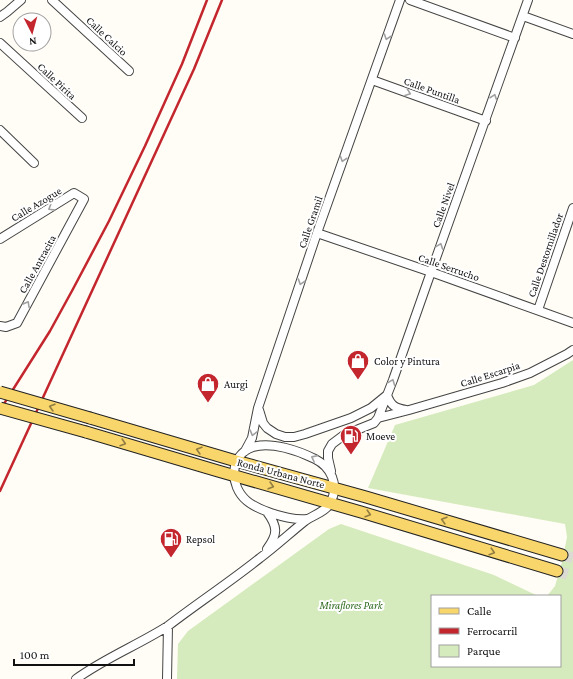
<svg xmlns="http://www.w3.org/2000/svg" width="573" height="679" viewBox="0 0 573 679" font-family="'Crimson Pro',serif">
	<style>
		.green { fill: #d5ebbd }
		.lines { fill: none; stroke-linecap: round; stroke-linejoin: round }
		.major-tunnel { stroke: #dbdad3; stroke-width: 11; stroke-dasharray: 11 5.5; stroke-linecap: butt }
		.minor-casing { stroke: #444; stroke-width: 10 }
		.major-casing { stroke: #222; stroke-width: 13 }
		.minor { stroke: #fff; stroke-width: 8 }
		.major { stroke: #f9d66b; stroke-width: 11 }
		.rail { stroke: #c4262e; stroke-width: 2.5 }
		.major-bridge-casing { stroke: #222; stroke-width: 13; stroke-linecap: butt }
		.major-bridge { stroke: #f9d66b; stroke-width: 11 }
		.oneway { stroke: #a0a0a0 }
		.oneway2 { stroke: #917d42 }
		.labels { text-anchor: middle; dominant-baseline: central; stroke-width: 4; stroke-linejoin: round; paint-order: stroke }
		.street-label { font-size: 11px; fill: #111; stroke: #fff }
		.poi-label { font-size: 11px; fill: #111; stroke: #fff; text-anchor: start }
		.park-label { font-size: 11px; font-style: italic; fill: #2f6b1f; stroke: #fff }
	</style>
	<rect width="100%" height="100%" fill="#fffdf5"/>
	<path class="green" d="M573,360v319h-396l1,-35 10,-13 141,-102 12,-5 153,51 44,21h-106v70h128v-70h-13l8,-10 7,-24 5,-25 -2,-13 -197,-36 27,-63 139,-40z"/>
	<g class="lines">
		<path class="major-tunnel" d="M562,555l11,3
			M557,571l16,5"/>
		<g class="minor-casing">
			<path id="minor" d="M52,0l77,71
				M410,0l105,38
				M523,16l50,18
				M0,17l7,-5 14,-12
				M0,43l82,75
				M372,80l114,41
				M0,130l34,33
				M317,233l114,39 142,51
				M0,239l74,-46 10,6 -67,124 -11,4 -6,-1
				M538,310l35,-102
				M259,410l4,13 4,5 9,6 9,3h9l11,-3 46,-16 20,-10 16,-13c4,11 8,13 19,15
				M378,418l15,-38 38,-108 97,-272
				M245,451l7,-13 6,-30 59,-175 83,-233
				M331,471l-3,-13v-7l4,-7 12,-9 30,-12 4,-5 31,-8 93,-27 28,-10 37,-19 6,-4
				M267,549c11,-15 11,-22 0,-37
				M76,679c29,-21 62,-34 92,-53 30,-23 62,-44 92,-68 16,-12 30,-25 45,-37 8,-6 21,-9 26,-19 8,-18 0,-35 -16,-43 -16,-8 -44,-18 -62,-12 -24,8 -24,39 -6,54 7,6 16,9 24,12 13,4 23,7 36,6
				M167,679l1,-53"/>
		</g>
		<g class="major-casing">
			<path id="major" d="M90,418l146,43 130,36 196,58
				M86,432l132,39 143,41 196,59"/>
		</g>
		<use href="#minor" class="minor"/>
		<use href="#major" class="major"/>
		<path class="rail" d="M0,410l50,-79 23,-42 36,-68 36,-75 37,-82 25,-64
			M0,491l194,-422 28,-69"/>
		<g class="major-bridge-casing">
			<path id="major-bridge" d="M0,392l90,26
				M0,408l86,24"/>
		</g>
		<use href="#major-bridge" class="major-bridge"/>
	</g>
	<defs><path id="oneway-chevron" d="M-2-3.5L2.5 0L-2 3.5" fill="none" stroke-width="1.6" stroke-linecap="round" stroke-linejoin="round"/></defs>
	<g class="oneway">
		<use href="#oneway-chevron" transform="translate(387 37) rotate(109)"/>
		<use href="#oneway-chevron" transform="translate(408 93) rotate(20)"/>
		<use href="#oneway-chevron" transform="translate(494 97) rotate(-71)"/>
		<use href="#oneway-chevron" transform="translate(343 159) rotate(109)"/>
		<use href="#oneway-chevron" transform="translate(51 208) rotate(149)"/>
		<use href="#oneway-chevron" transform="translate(440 246) rotate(-70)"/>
		<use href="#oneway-chevron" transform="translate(301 282) rotate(109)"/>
		<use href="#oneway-chevron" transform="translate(27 304) rotate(-61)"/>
		<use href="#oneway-chevron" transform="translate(392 382) rotate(-69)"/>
		<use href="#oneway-chevron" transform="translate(253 433) rotate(105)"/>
		<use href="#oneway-chevron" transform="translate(314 458) rotate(-153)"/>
	</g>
	<g class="oneway2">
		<use href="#oneway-chevron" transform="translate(52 407) rotate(-164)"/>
		<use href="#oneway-chevron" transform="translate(123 443) rotate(17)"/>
		<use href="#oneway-chevron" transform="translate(199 450) rotate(-164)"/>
		<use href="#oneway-chevron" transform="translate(271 486) rotate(16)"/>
		<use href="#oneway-chevron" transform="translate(368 514) rotate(17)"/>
		<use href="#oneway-chevron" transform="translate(444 520) rotate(-164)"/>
		<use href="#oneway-chevron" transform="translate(492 552) rotate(17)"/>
	</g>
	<defs>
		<g id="shop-pin" transform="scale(1.15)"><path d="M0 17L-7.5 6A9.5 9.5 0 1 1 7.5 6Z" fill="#c4262e" stroke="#fff"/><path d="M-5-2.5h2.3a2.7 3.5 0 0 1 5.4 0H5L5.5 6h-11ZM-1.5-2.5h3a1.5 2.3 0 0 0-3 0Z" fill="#fff"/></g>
		<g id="fuel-pin" transform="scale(1.15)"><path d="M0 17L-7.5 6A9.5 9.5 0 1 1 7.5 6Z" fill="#c4262e" stroke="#fff"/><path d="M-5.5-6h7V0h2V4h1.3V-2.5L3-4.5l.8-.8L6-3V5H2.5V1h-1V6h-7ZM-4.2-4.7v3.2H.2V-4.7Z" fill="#fff"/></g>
	</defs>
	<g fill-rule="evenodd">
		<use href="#shop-pin" x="358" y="361"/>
		<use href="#shop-pin" x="208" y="384"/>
		<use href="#fuel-pin" x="351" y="436"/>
		<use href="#fuel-pin" x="171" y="539"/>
	</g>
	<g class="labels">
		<g class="street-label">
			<text transform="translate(107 36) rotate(43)">Calle Calcio</text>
			<text transform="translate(57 81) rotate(43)">Calle Pirita</text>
			<text transform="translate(432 90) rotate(20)">Calle Puntilla</text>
			<text transform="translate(36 204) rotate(-31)">Calle Azogue</text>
			<text transform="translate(443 205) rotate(-70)">Calle Nivel</text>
			<text transform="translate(310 222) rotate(-71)">Calle Gramil</text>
			<text transform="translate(545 255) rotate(-71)">Calle Destornillador</text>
			<text transform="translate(37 264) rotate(-61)">Calle Antracita</text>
			<text transform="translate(449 267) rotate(19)">Calle Serrucho</text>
			<text transform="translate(490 374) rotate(-18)">Calle Escarpia</text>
			<text transform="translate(281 473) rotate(15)">Ronda Urbana Norte</text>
		</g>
		<g class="poi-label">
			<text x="374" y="361">Color y Pintura</text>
			<text x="224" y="384">Aurgi</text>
			<text x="366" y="436">Moeve</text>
			<text x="186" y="539">Repsol</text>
		</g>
		<g class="park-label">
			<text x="351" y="605">Miraflores Park</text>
		</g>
	</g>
	<rect x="431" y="595" width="130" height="72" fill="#ffffff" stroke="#a0a0a0"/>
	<rect x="439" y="608" width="20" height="6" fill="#f9d66b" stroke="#a0a0a0"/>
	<text x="467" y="615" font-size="12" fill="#111111">Calle</text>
	<rect x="439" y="628" width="20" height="6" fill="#c4262e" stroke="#a0a0a0"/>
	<text x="467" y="635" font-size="12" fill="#111111">Ferrocarril</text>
	<rect x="439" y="645" width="20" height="12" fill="#d5ebbd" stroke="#a0a0a0"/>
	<text x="467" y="655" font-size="12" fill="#111111">Parque</text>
	<g transform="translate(32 32) rotate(174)"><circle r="19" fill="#ffffff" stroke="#a0a0a0"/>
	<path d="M0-3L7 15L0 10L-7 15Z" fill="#c4262e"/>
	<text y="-6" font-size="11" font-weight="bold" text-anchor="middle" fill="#111111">N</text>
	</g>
	<path d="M14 659v6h120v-6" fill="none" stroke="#111111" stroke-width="2"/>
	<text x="20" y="659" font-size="12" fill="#111111" stroke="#ffffff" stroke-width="3" paint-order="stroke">100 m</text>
</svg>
